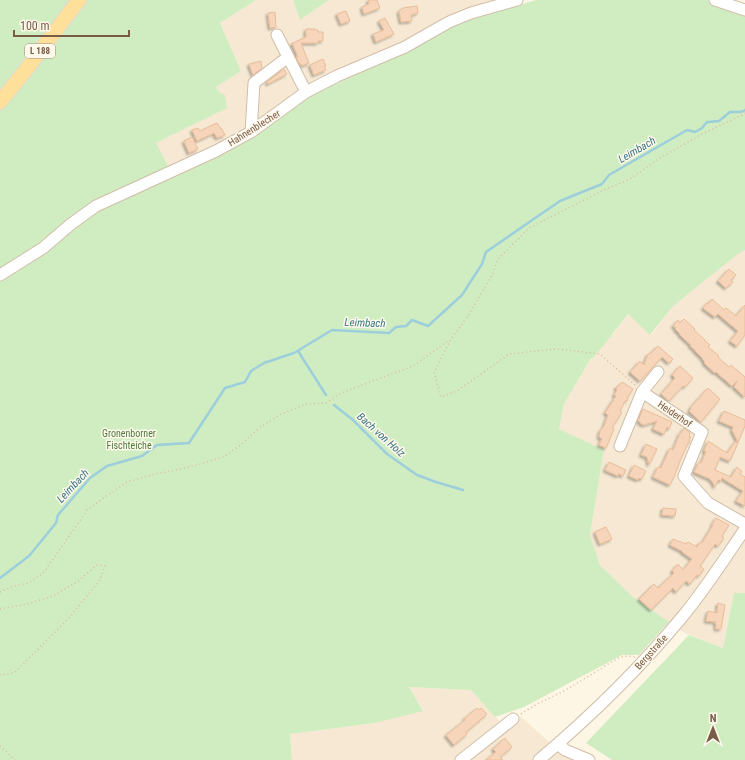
<svg xmlns="http://www.w3.org/2000/svg" width="745" height="760" viewBox="0 0 745 760" font-family="'Roboto Condensed',sans-serif">
	<style>
		.residential { fill: #f6e8d2 }
		.green { fill: #d0edc1 }
		.lines { fill: none; stroke-linecap: round; stroke-linejoin: round }
		.stream { stroke: #9ccedc; stroke-width: 2.5 }
		.building { fill: #f6d5ba; stroke: #eabd99; filter: url(#shadow) }
		.minor-casing { stroke: #d1bea9; stroke-width: 13 }
		.major-casing { stroke: #dfd8d3; stroke-width: 16 }
		.path { stroke: #dbb99c; stroke-width: 1.5; stroke-dasharray: 1 3; stroke-linecap: butt }
		.minor { stroke: #fff; stroke-width: 11 }
		.major { stroke: #ffe09a; stroke-width: 14 }
		.labels { text-anchor: middle; dominant-baseline: central; stroke-width: 3; stroke-linejoin: round; paint-order: stroke }
		.shield { fill: #fff9ec; stroke: #a18b78; stroke-width: 1 }
		.shield-label { font-size: 9px; font-weight: bold; fill: #795c47 }
		.street-label { font-size: 10px; fill: #795c47; stroke: #fff9ec }
		.park-label { font-size: 10px; fill: #4a7a3c; stroke: #fff9ec }
		.water-label { font-size: 11px; font-style: italic; fill: #3c7687; stroke: #fff9ec }
	</style>
	<defs>
		<filter id="shadow"><feDropShadow dx="-2" dy="2" stdDeviation="1" flood-color="#0004"/></filter>
	</defs>
	<rect width="100%" height="100%" fill="#fef6e4"/>
	<path class="residential" d="M256,0h37l7,20 29,-20h171l-242,121 -27,16 -62,31 -13,-25 71,-35 -7,-15 -4,-6 25,-16 -21,-48z
		M745,250v343h-11l-11,55 -40,-16 -50,-35 -33,-32 -10,-30 14,-85 -45,-21 5,-25 34,-57 17,-15 13,-18 23,21 22,-29 65,-52z
		M409,687l62,3 34,37 16,-10 37,33 24,10h-290l-2,-26 85,-11 48,-13z"/>
	<path class="green" d="M0,0h256l-36,23 21,48 -25,16 4,6 5,2 2,13 -71,35 13,25 -78,35 -52,44 -39,24z
		M293,0h36l-29,20z
		M536,0h172l1,2h9l27,7v241l-7,4 -65,52 -23,29 -22,-21c-11,15 -23,29 -35,44h-2l-27,46 -5,25 45,21 -14,85 10,30 33,32 36,25 -30,33h-17l-98,52 -29,10 -24,-27 -62,-3 14,24 -48,12 -85,11 2,26h-292v-480l98,-71 205,-110 105,-48 39,-24z
		M734,593h11v167h-133l-26,-17 103,-108 34,13z"/>
	<g class="lines">
		<path class="stream" d="M298,351l28,44
			M334,405l19,15 34,34 30,21 19,7 27,8
			M0,578l29,-22 27,-33 2,-8 32,-37 17,-12 35,-10 15,-11 32,-2 36,-55 20,-6 6,-11 13,-8 30,-10 38,-23 57,3 7,-6 10,-1 6,-6 16,6 34,-31 20,-31 4,-12 74,-51 42,-17 7,-9 78,-45 8,2 7,-4 5,-6 12,-1 11,-9h11l4,-2"/>
	</g>
	<path class="building" d="M368,0h9l3,8 -16,6 -2,-7 7,-3z
		M417,6l1,7 -7,2 1,6 -11,1 -2,-11 4,-3z
		M346,11l4,10 -9,3 -4,-10z
		M275,12l1,15 -6,1 -2,-15z
		M385,18l9,16 -18,8 -3,-8 11,-4 -5,-9z
		M306,29h9v1h3v2h5v9h-5v2h-17l8,20 -7,3v-2l-2,1 -4,-8h2l-6,-14 -1,1 15,-7z
		M323,59l3,7h-2l2,4 -12,5 -4,-10z
		M261,61l1,7 -9,7 -4,-11z
		M284,69l3,5 -19,10 -1,-2z
		M217,123l4,6h1l3,6 -8,3 -3,-5 -17,8 -5,-11 6,-2 2,3z
		M192,137l6,12 -9,4 -5,-12z
		M729,269l7,6 -5,5 2,2 -7,6 -8,-7z
		M712,299l12,11 2,-2 10,8 9,-11v30l-8,11 -7,-5 8,-10 -20,-17 -3,3 -12,-9 4,-5 1,1z
		M684,319l11,10 -1,1 11,10h-1l6,5 -2,2 11,9 -1,1 11,10 2,-2 14,12v20l-11,-10 3,-6 -5,5 -16,-14 -1,1 -11,-10 1,-1 -3,-3h1l-8,-8v-1l-5,-4 1,-1 -11,-10v-1l-5,-5 1,-1 -3,-2 5,-6 2,3z
		M658,346l15,13 -4,4 -7,-6 -22,24 -10,-9 10,-11 4,4 4,-11h2z
		M680,366l13,12 -8,9 -2,-1 -14,15 -8,-7 14,-16 -3,-3z
		M622,382l11,7 -6,9 1,2 -3,1 -5,10 2,1 -10,16 2,1 -8,19 -7,-3 3,-6 -3,-2 1,-6 4,-5 4,-11 -3,-2 11,-17 -2,-1 3,-5 -1,-3 3,-1z
		M708,388l12,11 -19,23 -12,-11 2,-2 -1,-1z
		M643,409l29,13 -3,7 -2,-2 -3,7 -11,-5 4,-8 -13,4 -3,-1 -1,-2 -2,-1z
		M724,411l21,9v6l-7,16 -5,-10 -1,-1 1,-4 -14,-6z
		M684,428l6,5 -1,4h2l-2,3 1,2 -2,1 -8,18 -5,13v1l-5,10 -17,-8 5,-10 3,1 9,-20 3,2 7,-17h1z
		M708,441l19,12 8,-11 3,1 -8,18 -10,-4 -5,13 16,7 6,-10 5,4 -2,3 5,3v29l-9,-5 7,-10 -21,-13 -1,3 -3,-1 -3,7 -3,-6 -2,-1v-1l-16,-7 5,-10 2,1 5,-11 -2,-1z
		M646,444l11,5 -8,16 -2,-8 -6,-2z
		M609,462l17,8 -3,6 -4,-2 -1,2 -13,-6z
		M634,465l12,6 -4,8 -3,-1 -1,2 -9,-4z
		M663,508l13,1 -1,7 -13,-1z
		M716,518l13,7 -7,11 2,2 -6,8 -3,-2 -15,22 4,3 -5,7 -2,-1 -7,9 -4,-3 -10,11 -3,-4 -22,22 -12,-11 15,-15 4,4 16,-15 -2,-2 6,-7 5,6 9,-11 -10,-7v-1l-12,-6 3,-6 13,5 2,-2 9,5 3,-5 2,1 11,-18h-1z
		M606,527l6,12 -12,5 -5,-12z
		M718,603l7,2 -4,24h-5v-5h-1l1,-2 -10,-1 2,-10 9,2z
		M477,708l2,2 2,-2 6,6 -21,18 1,2 -13,11 -8,-10 19,-15 -1,-1z
		M505,738l7,9 -12,10 3,3h-17l10,-8 -3,-3z"/>
	<g class="lines">
		<g class="minor-casing">
			<path id="minor" d="M715,0l30,10
				M277,35l29,57
				M251,132l3,-49 34,-26
				M0,275l43,-27 28,-24 25,-18 120,-55 35,-19 55,-40 31,-16 68,-29 44,-25 22,-9 46,-13
				M642,392l60,40 -18,44 24,27 37,21
				M620,446l22,-54 16,-20
				M558,744l7,6 24,10
				M461,760l52,-41
				M539,760c52,-44 101,-92 144,-144 23,-28 42,-58 62,-87"/>
		</g>
		<g class="major-casing">
			<path id="major" d="M0,102l25,-31 54,-71"/>
		</g>
		<path class="path" d="M635,385l-35,-31 -43,-5 -48,5 -52,37 -16,6 -7,-25 17,-33 17,-23 25,-43 5,-14 31,-31 75,-38 26,-11 30,-21 42,-24 40,-19 3,-2
			M0,592l14,-6 15,-3 15,-11 44,-63 39,-27 28,-8 21,-4 24,-6 23,-7 19,-13 17,-16 22,-14 25,-10 20,-1 15,-10 72,-27 36,-26
			M0,609l27,-5 26,-8 24,-14 20,-17 8,1 -5,14 -31,38 -55,55 -14,2
			M521,714l16,-10 27,-13 56,-34 8,-1 7,1
			M0,746l15,14"/>
		<use href="#minor" class="minor"/>
		<use href="#major" class="major"/>
	</g>
	<g class="labels">
		<rect class="shield" x="25" y="44" width="30" height="14" rx="3"/>
		<g class="shield-label">
			<text x="40" y="51">L 188</text>
		</g>
		<g class="street-label">
			<text transform="translate(254 128) rotate(-32)">Hahnenblecher</text>
			<text transform="translate(675 414) rotate(34)">Heiderhof</text>
			<text transform="translate(651 652) rotate(-48)">Bergstraße</text>
		</g>
		<g class="park-label">
			<text x="129" y="433">Gronenborner<tspan x="129" dy="12">Fischteiche</tspan></text>
		</g>
		<g class="water-label">
			<text transform="translate(637 150) rotate(-30)">Leimbach</text>
			<text transform="translate(365 323) rotate(2)">Leimbach</text>
			<text transform="translate(381 435) rotate(42)">Bach von Holz</text>
			<text transform="translate(73 486) rotate(-47)">Leimbach</text>
		</g>
	</g>
	<g transform="translate(713 728)" stroke="#fff9ec" stroke-width="3" paint-order="stroke">
	<path d="M0-3L7 15L0 10L-7 15Z" fill="#795c47"/>
	<text y="-6" font-size="11" font-weight="bold" text-anchor="middle" fill="#795c47">N</text>
	</g>
	<path d="M14 30v6h115v-6" fill="none" stroke="#795c47" stroke-width="2"/>
	<text x="20" y="30" font-size="12" fill="#795c47" stroke="#fff9ec" stroke-width="3" paint-order="stroke">100 m</text>
</svg>
